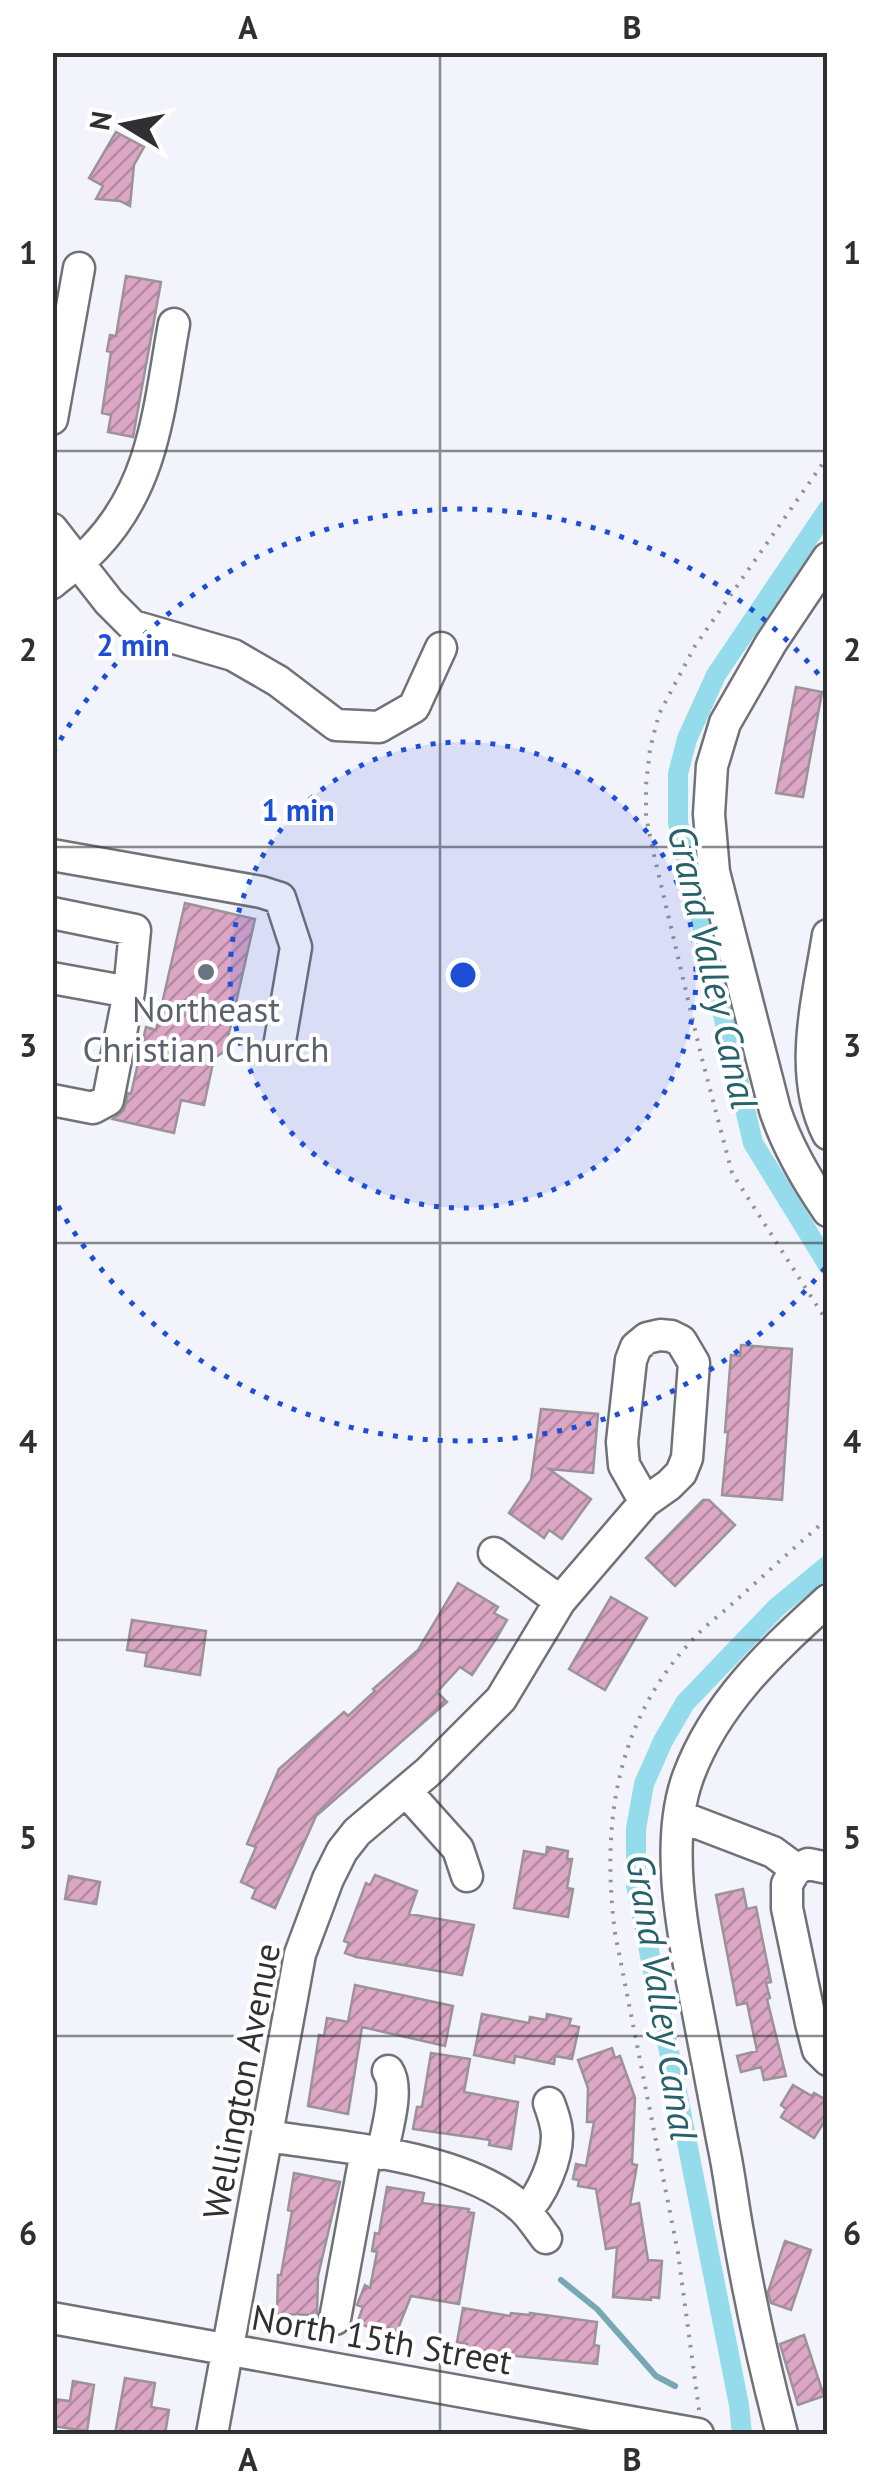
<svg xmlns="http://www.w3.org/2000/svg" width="880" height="2487" viewBox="0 0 880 2487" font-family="'PT Sans',sans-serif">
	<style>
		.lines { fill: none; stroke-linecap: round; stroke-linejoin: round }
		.stream { stroke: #76a8b4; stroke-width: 6 }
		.canal { stroke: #94dceb; stroke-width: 20 }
		.building { fill: url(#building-hatch); stroke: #9b9397; stroke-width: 2.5 }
		.minor-casing { stroke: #717278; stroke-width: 35 }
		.path { stroke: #919196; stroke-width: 4; stroke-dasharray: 2.5 8; stroke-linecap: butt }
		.minor { stroke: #fff; stroke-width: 30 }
		.grid { fill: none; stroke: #303033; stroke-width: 2.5; stroke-opacity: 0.55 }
		.ring { fill: none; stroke: #1d4ed8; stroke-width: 5; stroke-dasharray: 5 10 }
		.worship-dot { fill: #6b7280; stroke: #fff; stroke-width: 4 }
		.labels { text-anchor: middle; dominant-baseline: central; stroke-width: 8; stroke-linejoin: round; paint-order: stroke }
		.worship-label { font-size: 35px; fill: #5b616d; stroke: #fff }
		.street-label { font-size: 35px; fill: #303033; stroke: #fff }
		.water-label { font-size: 38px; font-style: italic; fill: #26616c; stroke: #fff }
		.centre { fill: #1d4ed8; stroke: #fff; stroke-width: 5 }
		.ring-label { font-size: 30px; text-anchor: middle; font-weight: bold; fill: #1d4ed8; stroke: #fff; stroke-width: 8; stroke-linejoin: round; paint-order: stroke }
		.neatline { fill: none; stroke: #303033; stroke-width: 4 }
		.grid-label { font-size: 32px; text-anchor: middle; font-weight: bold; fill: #303033 }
	</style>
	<defs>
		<pattern id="building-hatch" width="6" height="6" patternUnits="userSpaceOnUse" patternTransform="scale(2.5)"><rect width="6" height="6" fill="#dca7c5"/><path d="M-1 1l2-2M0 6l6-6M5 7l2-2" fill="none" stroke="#b388a1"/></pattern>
	</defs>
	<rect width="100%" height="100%" fill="#f3f3fb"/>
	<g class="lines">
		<path class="stream" d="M561,2280l36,29 59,67 19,10"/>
		<path class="canal" d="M828,509l-112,166 -29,64 -9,35v49l75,320 75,122
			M742,2434l-3,-29 -103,-520v-56l8,-45 19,-43 22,-38 91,-95 52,-43"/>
	</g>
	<path class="building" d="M116,132l28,15 -10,18 -4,41 -10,-5 -24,-2 7,-13 -14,-8z
		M126,276l35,6 -28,155 -25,-5 3,-17 -9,-2 9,-61 -4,-1 3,-16 6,1z
		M796,687l26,5 -19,105 -27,-4z
		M185,903l70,16 -24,106 -7,27 -10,6 -10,47 -23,-5 -7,33 -61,-14 11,-9 4,-17 3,1 15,-67 10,3z
		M741,1345l51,4 -10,151 -60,-5 6,-63h-3l6,-77 9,1z
		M541,1409l57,5 -5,59 -44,-4 42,30 -29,40 -13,-9 -5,8 -35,-25 22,-33z
		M703,1500h6l26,25 -60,61 -29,-28z
		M458,1583l40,24 -4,6 13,7 -11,19 -24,36 -12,-8 -23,25 10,10 -131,114 -41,92 -23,-10 4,-9 -15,-7 15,-35 -9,-3 32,-75 65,-57 4,4 27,-25 -2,-2 45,-39z
		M611,1597l36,21 -42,72 -36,-21z
		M132,1620l74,11 -6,44 -55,-9 2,-13 -20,-3z
		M547,1847l21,4 -1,8h5l-5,29 6,1 -5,28 -54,-9 10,-57 22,4z
		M375,1875l42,16 -8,23 65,11 -12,50 -106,-18 -11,-4 4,-10 -5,-2 22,-58 4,2z
		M69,1876l31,6 -4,22 -31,-5z
		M743,1889l4,20 9,-2 15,75 -5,1 4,15 -3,1 19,77 -22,4 -3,-13 -20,5 -4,-16 20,-5 -10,-48 -10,2 -21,-110z
		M355,1985l98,21 -8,40 -83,-19 -14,87 -40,-8 11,-71 5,1 3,-18 21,4z
		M482,2014l47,9 1,-6 16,3 1,-6 24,5 -2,6 10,2 -7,32 -17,-3 -1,8 -39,-8 -1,7 -40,-8z
		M612,2048l3,10 5,-2 15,42 -3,66 5,1 -7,40 9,-2 9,57 14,1 -3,37 -8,-1v3l-38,-3 4,-50 -11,2 -10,-60 -18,-3 1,-6 -6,-1 3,-15 10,2 8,-44h-7l1,-34 -10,-28z
		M431,2053l39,6 -6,33 54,10 -7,47 -22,-4 1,-5 -77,-11 4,-22h5z
		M793,2085l19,11 2,-3 14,8v15l-14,22 -33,-21 5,-8 -5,-4z
		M294,2173l46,9 -22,94 -1,39 -40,-1 1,-39h3l11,-64 -4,-1z
		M387,2187l37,6 -2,10 47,6 -1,3 6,1 -15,91 -48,-8 -14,35 -9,-4 -2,6 -29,-10 6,-16 -6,-2 8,-20 5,3 7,-36 -5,-1 3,-18 4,1z
		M785,2241l26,9 -20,60 -20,-7 -3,-11z
		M463,2308l47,8 1,-3 19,2v-2l67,9 -3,23 5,1 -2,18 -103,-10 -28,-5 1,-5 -10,-2z
		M804,2335l20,61 -26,9 -18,-61z
		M125,2378l30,5 -4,24 18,3 -4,24h-50z
		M73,2381l21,4 -7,46 -35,-5v-27l18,2z"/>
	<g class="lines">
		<g class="minor-casing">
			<path id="minor" d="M52,419l27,-151
				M52,529l57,73 24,24 100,29 45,26 58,44 43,2 35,-20 27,-59
				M828,558l-57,85 -46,80 -13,43 -3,48 5,58 61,238c12,36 31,69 53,101
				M52,583c14,-12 30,-22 42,-35 61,-63 65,-142 80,-224
				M52,855l209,37 19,6 16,49 -16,94
				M52,913l83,17 -6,62 -21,108 -15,8 -41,-8
				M828,935c-10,64 -31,138 0,199
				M52,978l77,14
				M494,1553l66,48
				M406,1791l52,58 9,27
				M679,1816l94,36 23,17
				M796,1869l-9,15v24l24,115 7,27 10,10
				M796,1869l12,-5 20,4
				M267,2136c76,12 205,20 260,77 7,8 13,17 19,25
				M382,2154c4,-22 18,-65 6,-83
				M525,2211c17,-15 32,-52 32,-75 0,-11 -4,-22 -8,-33
				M52,2318l646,116
				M335,2319l31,-168
				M212,2434l88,-480 28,-75 14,-28 15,-19 71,-60 73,-73 59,-98 85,-99 24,-17 12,-12 6,-15 7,-95 -13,-22 -10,-5 -11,-1 -13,3 -11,9 -5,13 -9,82 2,23 21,37
				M782,2434c-18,-68 -33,-138 -45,-207 -5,-28 -8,-56 -14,-83 -9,-47 -18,-95 -27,-142 -13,-67 -32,-159 -8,-225 27,-74 83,-125 140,-177"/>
		</g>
		<path class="path" d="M828,456l-133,190 -36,68 -9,35 -4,36v31l8,39 47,200 31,118 96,150
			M699,2410l-21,-157 -63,-320c-14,-111 1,-215 82,-298 10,-11 23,-20 34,-30 32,-29 64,-58 97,-87"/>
		<use href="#minor" class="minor"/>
	</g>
	<path class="grid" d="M440,52v2382M52,451h776M52,847h776M52,1243h776M52,1640h776M52,2036h776"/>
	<circle cx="463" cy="975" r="233" fill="#1d4ed8" fill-opacity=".12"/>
	<g class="ring">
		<circle cx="463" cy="975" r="233"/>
		<path d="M825 1268A466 466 0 0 1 53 1197M53 753A466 466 0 0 1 825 682"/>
	</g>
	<circle class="worship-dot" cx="206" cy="972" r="10"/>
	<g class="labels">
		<g class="worship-label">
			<text x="206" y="1009">Northeast<tspan x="206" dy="40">Christian Church</tspan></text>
		</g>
		<g class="street-label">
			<text transform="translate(241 2081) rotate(-79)">Wellington Avenue</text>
			<text transform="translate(382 2339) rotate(10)">North 15th Street</text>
		</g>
		<g class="water-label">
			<text transform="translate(714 967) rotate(77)">Grand Valley Canal</text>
			<text transform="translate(663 1997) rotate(81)">Grand Valley Canal</text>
		</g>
	</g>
	<circle cx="463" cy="975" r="15" class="centre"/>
	<g class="ring-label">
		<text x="133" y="656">2 min</text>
		<text x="298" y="821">1 min</text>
	</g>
	<rect width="880" height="2487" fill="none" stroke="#ffffff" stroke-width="110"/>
	<g transform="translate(125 125) rotate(280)" stroke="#ffffff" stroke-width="8" paint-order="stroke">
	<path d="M0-8L18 38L0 25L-18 38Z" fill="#303033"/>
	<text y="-15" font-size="28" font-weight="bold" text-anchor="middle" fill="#303033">N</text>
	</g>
	<rect x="55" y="55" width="770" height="2377" class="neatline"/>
	<g class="grid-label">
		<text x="248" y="39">A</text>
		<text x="632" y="39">B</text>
		<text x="28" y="264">1</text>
		<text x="852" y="264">1</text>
		<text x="28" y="661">2</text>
		<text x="852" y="661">2</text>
		<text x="28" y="1057">3</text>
		<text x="852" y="1057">3</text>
		<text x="28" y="1453">4</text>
		<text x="852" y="1453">4</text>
		<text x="28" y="1849">5</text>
		<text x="852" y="1849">5</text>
		<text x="28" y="2245">6</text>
		<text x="852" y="2245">6</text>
		<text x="248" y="2471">A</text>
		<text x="632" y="2471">B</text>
	</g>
</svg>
